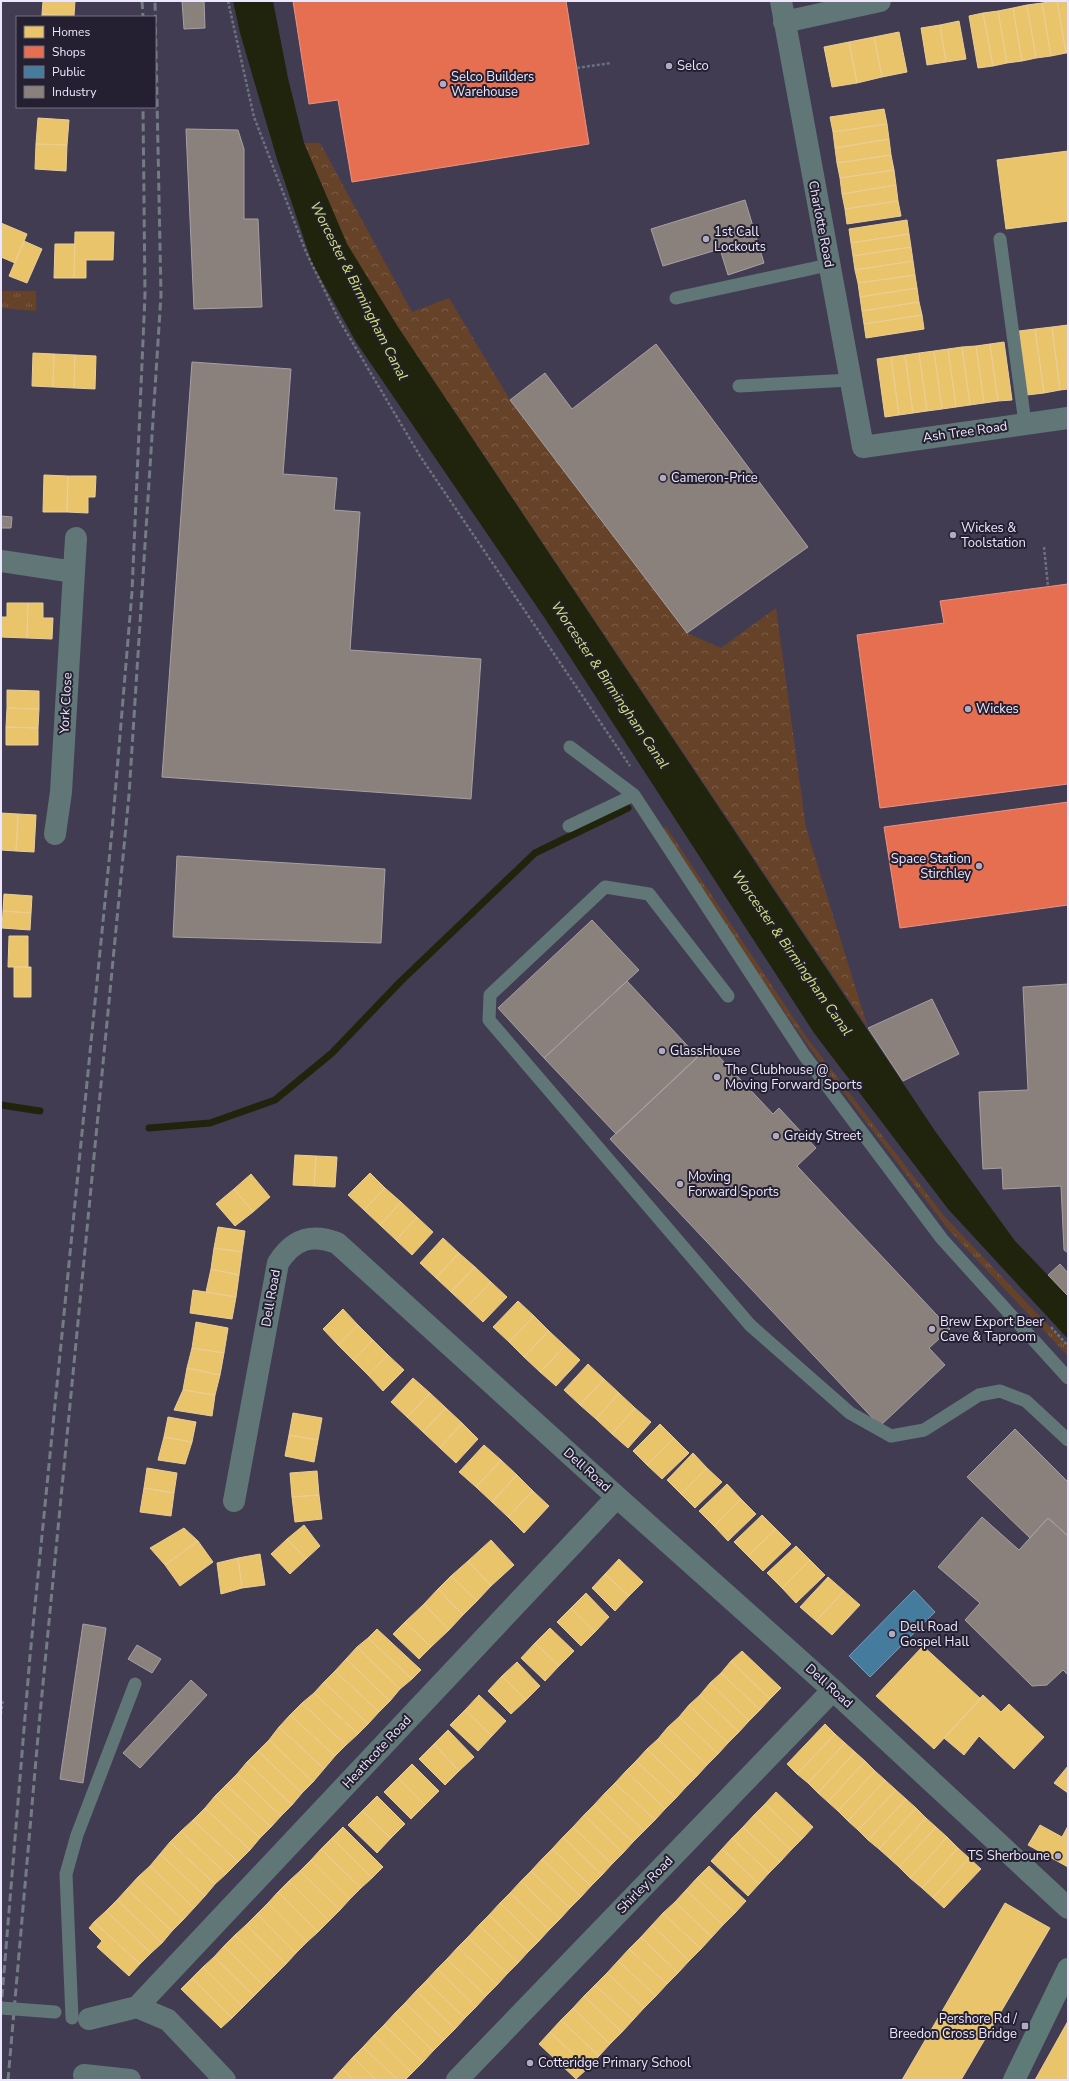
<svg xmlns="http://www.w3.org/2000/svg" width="1069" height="2081" viewBox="0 0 1069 2081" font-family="'Nunito Sans',sans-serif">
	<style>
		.grass { fill: url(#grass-tufts) }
		.forest { fill: url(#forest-crowns) }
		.water { fill: #21240c }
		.homes { fill: #e9c46a; stroke: #eace96 }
		.shops { fill: #e76f51; stroke: #e89384 }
		.public { fill: #457b9d; stroke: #779bba }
		.industry { fill: #8a817c; stroke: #a7a0a2 }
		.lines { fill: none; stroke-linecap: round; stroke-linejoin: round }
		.stream { stroke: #21240c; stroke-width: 7 }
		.path { stroke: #69747a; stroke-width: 2.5; stroke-dasharray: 3 2; stroke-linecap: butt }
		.lane { stroke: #617676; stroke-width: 13 }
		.street { stroke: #617676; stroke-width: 22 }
		.primary { stroke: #5e7b78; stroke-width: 22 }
		.rail { stroke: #727c82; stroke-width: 3; stroke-dasharray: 8 4; stroke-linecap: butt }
		.lane-bridge { stroke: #617676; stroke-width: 13 }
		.poi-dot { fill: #b0abc0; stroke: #241f31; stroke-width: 1.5 }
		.labels { text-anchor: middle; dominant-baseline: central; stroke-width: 4; stroke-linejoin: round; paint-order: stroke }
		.poi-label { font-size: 13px; fill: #ece7fc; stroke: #241f31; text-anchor: start }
		.street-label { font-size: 13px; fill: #ece7fc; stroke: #241f31 }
		.water-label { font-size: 14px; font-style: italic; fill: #d3e76b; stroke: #241f31 }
	</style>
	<defs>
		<pattern id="grass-tufts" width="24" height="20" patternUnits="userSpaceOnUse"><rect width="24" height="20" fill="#664228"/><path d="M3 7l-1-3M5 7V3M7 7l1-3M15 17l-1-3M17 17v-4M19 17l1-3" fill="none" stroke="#7c5d48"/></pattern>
		<pattern id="forest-crowns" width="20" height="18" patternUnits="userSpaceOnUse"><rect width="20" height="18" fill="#664228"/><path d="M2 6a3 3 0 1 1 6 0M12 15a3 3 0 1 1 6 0" fill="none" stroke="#7c5d48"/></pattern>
	</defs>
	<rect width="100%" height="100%" fill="#423c52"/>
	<path class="grass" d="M1,291h35v20l-35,-3z
		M666,827l141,211 137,178 124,130v10l-120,-127 -136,-178 -155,-221z"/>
	<path class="forest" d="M304,143h16l92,169 37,-14 61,102 177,233 34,15 55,-40 30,220 62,200 -470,-701 -51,-83z"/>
	<path class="water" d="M233,1h40l15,77 16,65 43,101 51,83 537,804 80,110 53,55v43l-120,-130 -134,-176 -268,-413 -190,-278 -44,-79 -35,-104 -37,-126z"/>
	<path class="homes" d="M43,1h32l-1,15 -32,-2z
		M1057,1h11v52h-2z
		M1057,1l9,52 -15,3 -9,-53z
		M1042,3l9,53 -15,2 -9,-53z
		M1027,5l9,53 -14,3 -9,-53z
		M1013,8l9,53 -15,2 -9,-52z
		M998,11l9,52 -14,3 -10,-53z
		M983,13l10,53 -15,2 -9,-52z
		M42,14l32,2v1h-32z
		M959,21l7,38 -20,3 -6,-37z
		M940,25l6,37 -19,3 -6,-37z
		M899,32l8,40 -25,5 -8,-40z
		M874,37l8,40 -25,6 -8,-41z
		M849,42l8,41 -25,4 -8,-40z
		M884,109l3,15 -54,8 -3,-15z
		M38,118l31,2 -2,25 -31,-1z
		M887,124l2,15 -54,9 -2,-16z
		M889,139l2,16 -54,8 -2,-15z
		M36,144l31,1 -1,26 -31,-2z
		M1068,151v70l-62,8 -9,-69z
		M891,155l3,15 -54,8 -3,-15z
		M894,170l2,15 -54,9 -2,-16z
		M896,185l2,16 -53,8 -3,-15z
		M898,201l3,15 -54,8 -2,-15z
		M907,220l2,14 -58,9 -2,-14z
		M1,223l26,11 -12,29 -14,-6z
		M75,232h39l-1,28h-27v18h-12z
		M909,234l2,13 -58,9 -2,-13z
		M24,241l18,8 -15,34 -18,-7z
		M55,244h20l-1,34h-20z
		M911,247l2,14 -58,9 -2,-14z
		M913,261l2,14 -57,8 -3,-13z
		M915,275l2,13 -57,9 -2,-14z
		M917,288l2,14 -57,9 -2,-14z
		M919,302l3,13 -58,9 -2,-13z
		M922,315l2,14 -58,9 -2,-14z
		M1068,325v64l-8,1 -8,-63z
		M1052,327l8,63 -16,3 -9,-64z
		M1035,329l9,64 -17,2 -8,-64z
		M1004,342l8,58 -14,1 -8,-57z
		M990,344l8,57 -14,2 -8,-57z
		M976,346l8,57 -14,2 -8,-58z
		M962,347l8,58 -14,2 -8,-58z
		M948,349l8,58 -14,2 -8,-58z
		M934,351l8,58 -15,2 -8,-58z
		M33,353l21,1 -1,33 -21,-1z
		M919,353l8,58 -14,2 -8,-58z
		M54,354l21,1 -1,33 -21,-1z
		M75,355l21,1 -1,33 -21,-1z
		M905,355l8,58 -14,2 -8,-58z
		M891,357l8,58 -14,2 -8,-58z
		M44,475l24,1 -1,36h-24z
		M68,476h28l-1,21h-7v16l-21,-1z
		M7,603h21l-1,35 -26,-1v-20h6z
		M28,603h15v15h10l-1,21 -25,-1z
		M7,690l32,1v18l-32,-1z
		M7,708l32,1 -1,19 -32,-1z
		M6,727l32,1v17h-32z
		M1,813l17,1 -2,37 -15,-1z
		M18,814l18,1 -2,37 -18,-1z
		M4,894l28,2 -1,17 -28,-2z
		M3,911l28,2 -1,17 -28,-2z
		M9,936h19v31h-20z
		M14,967h17v30h-17z
		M295,1155l21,1 -2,30 -21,-1z
		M316,1156l21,1 -2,30 -21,-1z
		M370,1173l15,15 -21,22 -16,-15z
		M251,1174l19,23 -17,15 -19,-23z
		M385,1188l16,14 -21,23 -16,-15z
		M234,1189l19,23 -18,14 -19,-22z
		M401,1202l16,15 -21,23 -16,-15z
		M417,1217l16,15 -21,23 -16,-15z
		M218,1227l27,4 -3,21 -28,-4z
		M443,1238l16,15 -23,25 -16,-15z
		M214,1248l28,4 -3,23 -28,-6z
		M459,1253l16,14 -24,25 -15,-14z
		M475,1267l16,15 -24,25 -16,-15z
		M211,1269l28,6 -3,22 -30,-5z
		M491,1282l16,15 -24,25 -16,-15z
		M193,1290l43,7 -4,22 -42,-6z
		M518,1301l16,15 -25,26 -16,-15z
		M343,1309l15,16 -20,20 -15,-16z
		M534,1316l15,15 -25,26 -15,-15z
		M196,1322l32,6 -4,25 -32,-5z
		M358,1325l15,15 -20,20 -15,-15z
		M549,1331l16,15 -25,26 -16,-15z
		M373,1340l15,15 -20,20 -15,-15z
		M565,1346l15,14 -24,26 -16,-14z
		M192,1348l32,5 -4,22 -33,-7z
		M388,1355l16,15 -21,21 -15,-16z
		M588,1364l16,15 -24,26 -16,-15z
		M187,1368l33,7 -5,20 -32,-5z
		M413,1378l17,15 -23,24 -16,-15z
		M604,1379l15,14 -23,26 -16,-14z
		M183,1390l32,5 -3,21 -38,-6z
		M430,1393l16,15 -23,24 -16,-15z
		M619,1393l16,15 -23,26 -16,-15z
		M446,1408l16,15 -22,25 -17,-16z
		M635,1408l16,14 -23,26 -16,-14z
		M293,1413l29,5 -4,22 -29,-5z
		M168,1417l28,5 -4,20 -28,-5z
		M462,1423l16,16 -22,24 -16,-15z
		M660,1424l14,14 -27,27 -14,-14z
		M289,1435l29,5 -4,22 -29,-6z
		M164,1437l28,5 -7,22 -27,-4z
		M674,1438l15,15 -27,26 -15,-14z
		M484,1445l17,15 -25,27 -17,-15z
		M693,1453l14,15 -26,26 -14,-14z
		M501,1460l16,15 -25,27 -16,-15z
		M147,1468l30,5 -3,20 -30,-5z
		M707,1468l15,14 -27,26 -14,-14z
		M317,1471l2,24 -27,2 -2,-24z
		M517,1475l16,16 -25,26 -16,-15z
		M727,1484l14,15 -27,27 -15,-15z
		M144,1488l30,5 -3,23 -31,-4z
		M533,1491l16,15 -25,27 -16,-16z
		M319,1495l3,24 -27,3 -3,-25z
		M741,1499l15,15 -28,27 -14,-15z
		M762,1515l14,14 -28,27 -14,-14z
		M304,1525l16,21 -14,13 -19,-20z
		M184,1528l14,13 -33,24 -15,-17z
		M776,1529l15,15 -28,27 -15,-15z
		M287,1539l19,20 -16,15 -19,-20z
		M491,1540l23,25 -23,21 -23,-25z
		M198,1541l15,21 -33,24 -15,-21z
		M796,1546l14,14 -28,28 -15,-15z
		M260,1554l5,31 -23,3 -4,-30z
		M238,1558l4,30 -21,6 -4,-31z
		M619,1559l24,23 -14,14 -24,-22z
		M810,1560l15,15 -29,28 -14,-15z
		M468,1561l23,25 -14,15 -26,-25z
		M605,1574l24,22 -14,15 -23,-23z
		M451,1576l26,25 -14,14 -25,-26z
		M828,1577l16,14 -28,30 -16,-14z
		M438,1589l25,26 -14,15 -25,-26z
		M844,1591l16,14 -28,30 -16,-14z
		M586,1593l23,24 -14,15 -24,-24z
		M424,1604l25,26 -18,17 -26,-25z
		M571,1608l24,24 -14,14 -24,-24z
		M405,1622l26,25 -12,12 -26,-25z
		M550,1628l24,23 -15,15 -24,-23z
		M377,1629l44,41 -9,9 -44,-41z
		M368,1638l44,41 -12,10 -43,-42z
		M535,1643l24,23 -14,15 -24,-23z
		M923,1646l58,53 -47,50 -58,-53z
		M357,1647l43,42 -10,12 -44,-42z
		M742,1651l39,37 -11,11 -39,-38z
		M346,1659l44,42 -11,11 -44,-41z
		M731,1661l39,38 -10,11 -39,-37z
		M517,1662l23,24 -14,14 -24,-24z
		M335,1671l44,41 -11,12 -44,-42z
		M721,1673l39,37 -11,11 -39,-38z
		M502,1676l24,24 -15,14 -23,-23z
		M324,1682l44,42 -10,10 -44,-41z
		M710,1683l39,38 -10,11 -39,-37z
		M314,1693l44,41 -12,11 -44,-42z
		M479,1695l27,26 -14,15 -27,-26z
		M700,1695l39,37 -11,11 -39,-38z
		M983,1695l18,17 8,-8 35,33 -30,32 -35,-33 -15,19 -20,-17z
		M302,1703l44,42 -11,11 -45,-41z
		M689,1705l39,38 -10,11 -39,-37z
		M465,1710l27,26 -14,15 -28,-26z
		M290,1715l45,41 -11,13 -45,-42z
		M679,1717l39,37 -11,11 -39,-38z
		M825,1724l10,10 -38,40 -10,-10z
		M279,1727l45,42 -11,13 -44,-42z
		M668,1727l39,38 -10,11 -39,-37z
		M448,1730l26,27 -15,14 -25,-27z
		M835,1734l10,9 -37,40 -11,-9z
		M658,1739l39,37 -11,11 -39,-38z
		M269,1740l44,42 -11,11 -44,-42z
		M845,1743l10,9 -37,41 -10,-10z
		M434,1744l25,27 -14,14 -26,-26z
		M647,1749l39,38 -10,11 -40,-37z
		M258,1751l44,42 -10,12 -45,-43z
		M855,1752l10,9 -37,41 -10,-9z
		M636,1761l40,37 -11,11 -39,-38z
		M865,1761l10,10 -37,40 -10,-9z
		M247,1762l45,43 -11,11 -44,-42z
		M412,1764l27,27 -14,14 -27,-27z
		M1068,1766v27l-14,-10z
		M626,1771l39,38 -10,11 -40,-37z
		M875,1771l10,9 -37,41 -10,-10z
		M237,1774l44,42 -10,11 -45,-42z
		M398,1778l27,27 -14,14 -27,-27z
		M885,1780l11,10 -38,40 -10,-9z
		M615,1783l40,37 -11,11 -39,-38z
		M226,1785l45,42 -11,11 -45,-42z
		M896,1790l10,9 -38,41 -10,-10z
		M776,1792l37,35 -11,12 -37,-35z
		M605,1793l39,38 -11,11 -39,-37z
		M215,1796l45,42 -10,12 -45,-42z
		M377,1796l28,28 -14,14 -29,-27z
		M906,1799l10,9 -37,41 -11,-9z
		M765,1804l37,35 -11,11 -37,-35z
		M594,1805l39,37 -10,11 -39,-38z
		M205,1808l45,42 -12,12 -45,-42z
		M916,1808l10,10 -37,40 -10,-9z
		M362,1811l29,27 -14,15 -29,-28z
		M584,1815l39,38 -11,11 -39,-37z
		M754,1815l37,35 -11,12 -37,-35z
		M926,1818l10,9 -37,40 -10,-9z
		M193,1820l45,42 -12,12 -45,-43z
		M1040,1825l22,12 6,-11v41l-40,-22z
		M343,1827l40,40 -11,11 -40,-40z
		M573,1827l39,37 -10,11 -39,-38z
		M743,1827l37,35 -11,11 -37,-35z
		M936,1827l11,10 -37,41 -11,-11z
		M181,1831l45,43 -11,10 -45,-42z
		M563,1837l39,38 -11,11 -39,-37z
		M947,1837l11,11 -36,40 -12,-10z
		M332,1838l40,40 -11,10 -40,-39z
		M732,1838l37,35 -10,11 -37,-35z
		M170,1842l45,42 -10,12 -45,-42z
		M958,1848l11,10 -36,40 -11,-10z
		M321,1849l40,39 -11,11 -39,-39z
		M552,1849l39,37 -10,11 -39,-38z
		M722,1849l37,35 -11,12 -37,-35z
		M160,1854l45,42 -11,12 -44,-42z
		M969,1858l12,11 -37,39 -11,-10z
		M542,1859l39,38 -11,11 -39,-37z
		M311,1860l39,39 -10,11 -40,-39z
		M150,1866l44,42 -11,12 -45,-43z
		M709,1866l37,35 -11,12 -38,-35z
		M300,1871l40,39 -11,11 -40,-40z
		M531,1871l39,37 -10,11 -39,-38z
		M138,1877l45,43 -11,11 -45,-42z
		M697,1878l38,35 -12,12 -37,-35z
		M289,1881l40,40 -11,11 -40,-40z
		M521,1881l39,38 -11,11 -39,-37z
		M127,1889l45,42 -10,12 -45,-43z
		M686,1890l37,35 -11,12 -37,-35z
		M278,1892l40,40 -11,10 -39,-39z
		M510,1893l39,37 -10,11 -39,-38z
		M117,1900l45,43 -11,10 -45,-42z
		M675,1902l37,35 -11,12 -38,-36z
		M268,1903l39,39 -11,11 -39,-39z
		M500,1903l39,38 -11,11 -39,-37z
		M1005,1903l45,25 -89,152h-59z
		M106,1911l45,42 -11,11 -46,-42z
		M663,1913l38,36 -12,12 -37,-36z
		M257,1914l39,39 -10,11 -40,-39z
		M489,1915l39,37 -10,11 -39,-38z
		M94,1922l46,42 -11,12 -32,-29 5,-6 -13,-13z
		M246,1925l40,39 -11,11 -40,-40z
		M479,1925l39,38 -11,11 -39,-37z
		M652,1925l37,36 -11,12 -37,-36z
		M235,1935l40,40 -11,11 -40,-40z
		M468,1937l39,37 -10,11 -39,-38z
		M641,1937l37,36 -11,11 -38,-35z
		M224,1946l40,40 -10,10 -40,-39z
		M458,1947l39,38 -11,11 -39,-37z
		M629,1949l38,35 -11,12 -38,-35z
		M214,1957l40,39 -11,11 -40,-40z
		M447,1959l39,37 -10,11 -39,-38z
		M618,1961l38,35 -12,12 -37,-35z
		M203,1967l40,40 -11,11 -40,-40z
		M437,1969l39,38 -11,11 -39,-37z
		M607,1973l37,35 -11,12 -38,-35z
		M192,1978l40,40 -11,10 -40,-39z
		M426,1981l39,37 -10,11 -39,-38z
		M595,1985l38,35 -11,12 -38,-36z
		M416,1991l39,38 -11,11 -39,-37z
		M584,1996l38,36 -12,12 -37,-36z
		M405,2003l39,37 -11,11 -38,-38z
		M573,2008l37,36 -11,12 -38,-36z
		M395,2013l38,38 -10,11 -39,-37z
		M561,2020l38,36 -11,12 -38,-36z
		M1068,2021v59h-33z
		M384,2025l39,37 -11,11 -38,-38z
		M550,2032l38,36 -12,11 -37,-35z
		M374,2035l38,38 -7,7h-7l-35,-33z
		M363,2047l35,33h-22l-23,-23z
		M353,2057l23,23h-22l-12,-11z
		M342,2069l12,11h-22z"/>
	<path class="shops" d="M293,1h273l23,143 -237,38 -14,-82 -29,4z
		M1068,584v200l-188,24 -23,-173 87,-12 -4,-22z
		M1068,802v103l-168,23 -16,-101z"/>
	<path class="public" d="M914,1590l21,22 -65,65 -21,-21z"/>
	<path class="industry" d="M182,1h22l1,27 -21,1z
		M186,129l52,1 6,19v70h14l4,88 -68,2z
		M745,200l19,63 -36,12 -8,-26 -57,17 -12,-37z
		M656,344l152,203 -121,86 -177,-233 35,-27 27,36z
		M192,362l99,7 -8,105 54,4 -3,32 26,2 -10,138 131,9 -10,140 -309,-22z
		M1,516l11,1 -1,11h-10z
		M177,856l208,13 -4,74 -208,-6z
		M592,920l47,50 -95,88 -46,-50z
		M627,981l71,76 -82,77 -72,-76z
		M1068,984v269l-4,-3 -3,-64 -58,3 -1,-21 -19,1 -4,-77 49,-2 -5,-103z
		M932,999l27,55 -56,27 -35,-53z
		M709,1046l64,68 6,-6 37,40 -19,18 153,163 -21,19 16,17 -65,61 -270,-287z
		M1060,1264l8,9v23l-20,-21z
		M1015,1429l53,53v54l-20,-18 -18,20 -63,-61z
		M982,1517l37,33 29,-32 20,18v139l-5,-5 -16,15 -15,1 -67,-66 15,-17 -42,-36z
		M83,1624l23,4 -23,155 -23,-4z
		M137,1645l24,14 -9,14 -24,-14z
		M191,1680l16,15 -67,73 -17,-15z"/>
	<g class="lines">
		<path class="stream" d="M1,1105l39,6
			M149,1128l61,-5 65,-23 57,-47 68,-71 135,-129 93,-45"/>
		<path class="path" d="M228,1l26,116 52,135 32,66 82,138 210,310
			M577,68l34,-5
			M1044,547l4,39
			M1051,1327l17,19
			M1,1714l2,-15"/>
		<path class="lane" d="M1000,239l25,184
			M676,298l152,-33
			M739,386l111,-6
			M570,747l64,48
			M569,826l65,-31 170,260 138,184 126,139
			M728,996l-79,-102 -44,-7 -115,108 -1,25 261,305 100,88 41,23 33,-6 55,-35 21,-4 26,10 42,39
			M72,2018l-6,-144 11,-39 58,-151"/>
		<path class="street" d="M781,1l82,446 205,-29
			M784,22l96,-21
			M1,561l73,11
			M55,834l6,-42 15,-254
			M234,1501l44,-238c15,-24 33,-30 59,-20l280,254 216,193 235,218
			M137,2007l480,-510
			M89,2019l48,-12 31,13 57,60
			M84,2075l46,5
			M457,2080l376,-390"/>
		<path class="primary" d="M1014,2080l54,-111"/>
		<path class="rail" d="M142,1l1,16
			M1,2009l29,-353 82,-825 20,-239 13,-297 -2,-188
			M8,2080l31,-355 90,-930 32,-500 -6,-294"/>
		<path class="lane-bridge" d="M1,2008l54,4"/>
	</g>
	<g class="poi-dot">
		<circle cx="669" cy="66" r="4"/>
		<circle cx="443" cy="84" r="4"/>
		<circle cx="706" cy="239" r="4"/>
		<circle cx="663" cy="478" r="4"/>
		<circle cx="953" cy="535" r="4"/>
		<circle cx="968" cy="709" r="4"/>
		<circle cx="979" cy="866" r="4"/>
		<circle cx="662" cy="1051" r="4"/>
		<circle cx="717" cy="1077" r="4"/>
		<circle cx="776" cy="1136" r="4"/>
		<circle cx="680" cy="1184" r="4"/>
		<circle cx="932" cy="1329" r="4"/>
		<circle cx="892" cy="1634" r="4"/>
		<circle cx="1058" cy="1856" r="4"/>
		<rect x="1021" y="2022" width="8" height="8" rx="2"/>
		<circle cx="530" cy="2063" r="4"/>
	</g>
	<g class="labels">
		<g class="poi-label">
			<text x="677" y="66">Selco</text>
			<text x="451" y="77">Selco Builders<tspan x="451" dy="15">Warehouse</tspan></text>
			<text x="714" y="232">1st Call<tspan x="714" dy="15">Lockouts</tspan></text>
			<text x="671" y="478">Cameron-Price</text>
			<text x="961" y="528">Wickes &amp;<tspan x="961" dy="15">Toolstation</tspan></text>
			<text x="976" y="709">Wickes</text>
			<text x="971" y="859" text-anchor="end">Space Station<tspan x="971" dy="15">Stirchley</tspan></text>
			<text x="670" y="1051">GlassHouse</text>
			<text x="725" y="1070">The Clubhouse @<tspan x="725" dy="15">Moving Forward Sports</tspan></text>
			<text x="784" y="1136">Greidy Street</text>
			<text x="688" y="1177">Moving<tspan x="688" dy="15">Forward Sports</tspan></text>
			<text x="940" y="1322">Brew Export Beer<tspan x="940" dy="15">Cave &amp; Taproom</tspan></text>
			<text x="900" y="1627">Dell Road<tspan x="900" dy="15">Gospel Hall</tspan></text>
			<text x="1050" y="1856" text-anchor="end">TS Sherboune</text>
			<text x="1017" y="2019" text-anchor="end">Pershore Rd /<tspan x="1017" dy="15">Breedon Cross Bridge</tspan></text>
			<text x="538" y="2063">Cotteridge Primary School</text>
		</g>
		<g class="street-label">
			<text transform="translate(821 224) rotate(79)">Charlotte Road</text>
			<text transform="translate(965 432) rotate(-8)">Ash Tree Road</text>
			<text transform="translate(66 703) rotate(-87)">York Close</text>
			<text transform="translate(271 1298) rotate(-80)">Dell Road</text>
			<text transform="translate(587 1470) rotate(42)">Dell Road</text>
			<text transform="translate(829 1686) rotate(42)">Dell Road</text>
			<text transform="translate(377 1752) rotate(-47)">Heathcote Road</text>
			<text transform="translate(645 1885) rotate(-46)">Shirley Road</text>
		</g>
		<g class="water-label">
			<text transform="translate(359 291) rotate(63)">Worcester &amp; Birmingham Canal</text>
			<text transform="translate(610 685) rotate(56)">Worcester &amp; Birmingham Canal</text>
			<text transform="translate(792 953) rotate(55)">Worcester &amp; Birmingham Canal</text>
		</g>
	</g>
	<rect width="1069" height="2081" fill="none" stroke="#ece7fc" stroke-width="4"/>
	<rect x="16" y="16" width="140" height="92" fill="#241f31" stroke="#746f82"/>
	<rect x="24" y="26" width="20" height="12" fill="#e9c46a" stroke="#746f82"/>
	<text x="52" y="36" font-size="12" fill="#ece7fc">Homes</text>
	<rect x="24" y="46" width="20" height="12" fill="#e76f51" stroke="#746f82"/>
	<text x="52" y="56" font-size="12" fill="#ece7fc">Shops</text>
	<rect x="24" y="66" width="20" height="12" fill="#457b9d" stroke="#746f82"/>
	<text x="52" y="76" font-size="12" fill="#ece7fc">Public</text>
	<rect x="24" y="86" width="20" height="12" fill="#8a817c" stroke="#746f82"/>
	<text x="52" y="96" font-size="12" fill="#ece7fc">Industry</text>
</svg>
